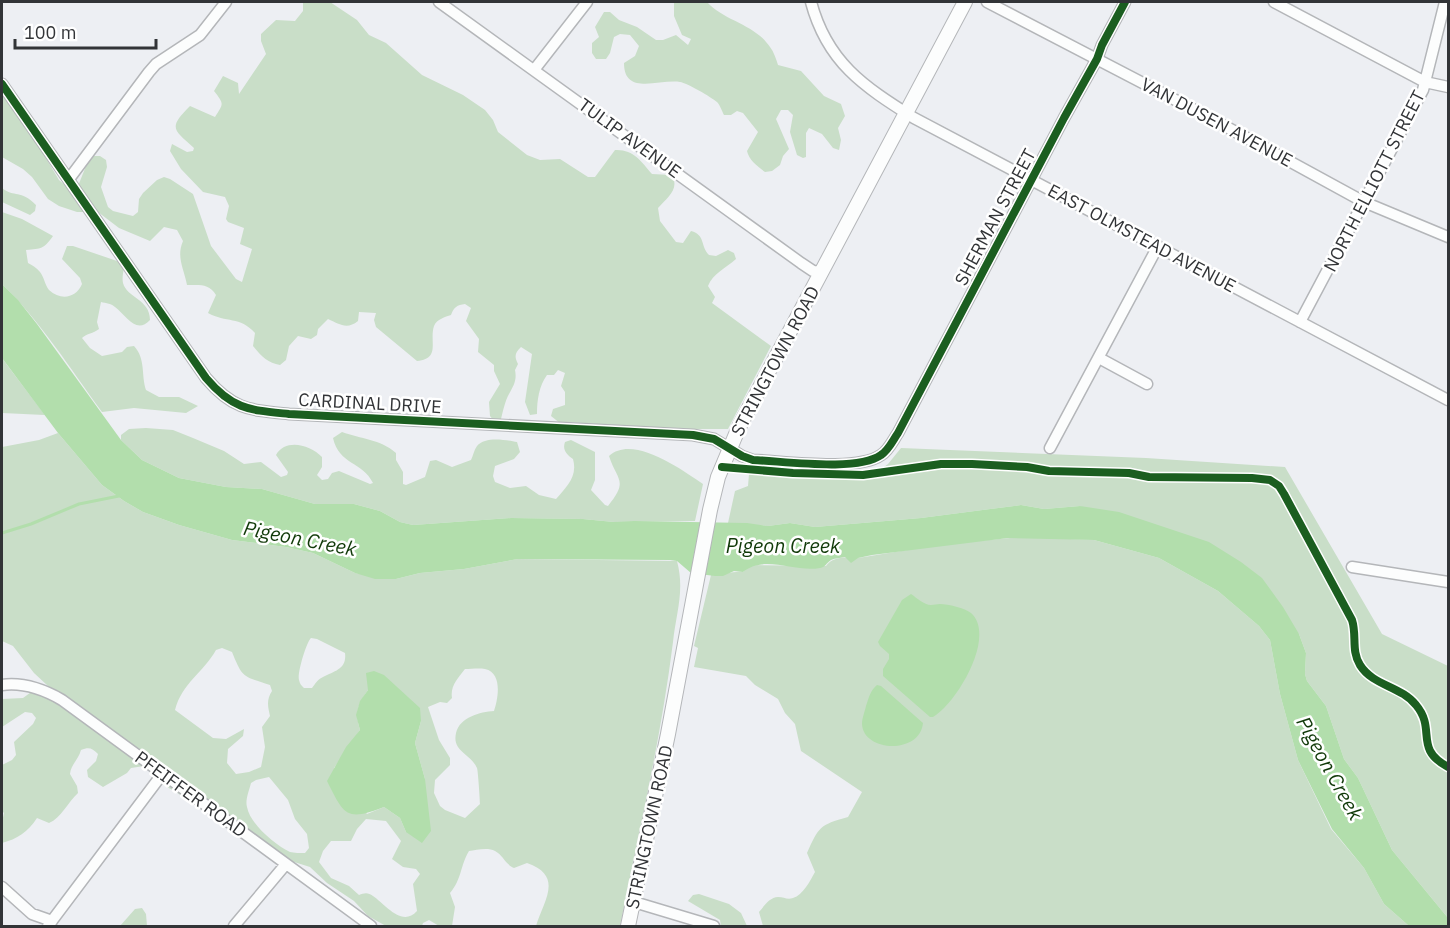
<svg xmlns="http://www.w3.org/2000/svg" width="1450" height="928" viewBox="0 0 1450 928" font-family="'IBM Plex Sans',sans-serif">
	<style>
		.green { fill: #c9dec8; fill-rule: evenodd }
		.water { fill: #b2deac }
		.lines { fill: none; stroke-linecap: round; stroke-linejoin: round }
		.stream { stroke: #b2deac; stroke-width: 3 }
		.minor-casing { stroke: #b4b6b9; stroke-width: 13 }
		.major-casing { stroke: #b4b6b9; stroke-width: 16 }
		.minor { stroke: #fcfdfd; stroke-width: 10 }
		.major { stroke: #fcfdfd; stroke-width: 14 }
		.cycleway-casing { stroke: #fff; stroke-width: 11 }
		.cycleway { stroke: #1b5e20; stroke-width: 8 }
		.labels { text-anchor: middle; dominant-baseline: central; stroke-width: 5; stroke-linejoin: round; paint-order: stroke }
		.street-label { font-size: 18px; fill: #323437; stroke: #fff }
		.water-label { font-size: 20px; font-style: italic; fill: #113a09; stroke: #fff }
	</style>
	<rect width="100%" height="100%" fill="#edeff3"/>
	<path class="green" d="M303,2h27l27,18 12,15 17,8 36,32 41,20 22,15 8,10 5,12 29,23 13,5 20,-1 28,18h7l20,-27c18,-1 26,11 37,24l19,1c10,13 -4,23 -13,33l2,13 16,21 7,1 8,-12c15,4 9,15 18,24l7,1 12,-6 6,3 2,6c-11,10 -23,14 -28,27l7,11 -3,6 59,43 -43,83h-57l-103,-7 -7,2 -10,-8 2,-7 12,-4v-13l-4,-6 4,-13 -7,-3 -4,5h-7c-8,11 -10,25 -10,39l-7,1 -5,-13 7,-48 -11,-7c-6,6 -7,9 -3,17l-3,6c2,10 -1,15 -6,24 -4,7 -6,17 -8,25l-7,2 -4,-5 -1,-14 11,-18 -6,-13v-6l-16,-13 1,-13 -13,-18 5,-13 -6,-4c-8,1 -11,3 -14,11 -6,2 -14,4 -17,11 -5,15 7,33 -17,35l-41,-34 -2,-7 2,-7 -17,-1 -1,9c-11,9 -19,3 -30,-2l-10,10 -1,6 -6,4 -13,-3 -9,10 -3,14 -6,5c-12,-2 -19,-9 -27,-19l2,-13c-15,-17 -29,-10 -47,-20l8,-18c-7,-12 -17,-10 -29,-10 -3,-16 -11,-28 -4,-44l-6,-11 -13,-3 -14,14 -31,-13 -21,-16h-21l-18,-6 -11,-7 -16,-22 -9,-8 -21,-12v-63l32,44 25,42 10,9 7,2 12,-30 5,-5h7l6,4 1,7 -6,20 7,20 5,4 20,5 5,-4 1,-13 4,-6 14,-13 7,-3 6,2 23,15 18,52 25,33 6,3 10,-33 -12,-5 4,-16 -16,-6 -2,-3 3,-13 -4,-9 -22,-5 -22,-23 -11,-18 2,-7 15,8 6,-1 1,-3c-21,-19 -26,-20 -4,-42l25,11c9,-14 9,-13 -1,-26l9,-15 15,7 1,11 27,-40 -5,-13v-7l15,-14 19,1 8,-10z
		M674,2h33c17,19 48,22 63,45 4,5 6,12 8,18l23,6 23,25 17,8 4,12 -7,12 3,12 -2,10 -6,-2 -11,-14 -13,-6 -3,5v24l-3,1 -6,-3 -7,-23 3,-17 -5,-5h-7l-5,9 13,30 -6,7 -3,9 -8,6 -7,1c-8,-6 -16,-12 -18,-21l11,-19 -15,-19 -6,-2 -6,4h-7c-2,-4 -4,-10 -7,-13 -6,-5 -30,-19 -37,-20 -21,-3 -56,14 -56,-19l11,-7 4,-10 -9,-11 -10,-1 -6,3 -4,16 -4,6h-10l-4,-6v-10l7,-6 -4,-10 9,-15h6l9,8 18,7 19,13h7l13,-5 12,10 3,-6 -9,-4 -8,-19z
		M2,188c13,10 18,1 34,17l-1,6 -5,4 -28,-13z
		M2,212l20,7 31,17c-10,14 -11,12 -27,14l2,13c4,2 9,5 12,9 4,5 5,13 9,18 12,11 27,8 33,-6l-2,-6 -18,-19 5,-13h6l47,16 4,6c-1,5 -2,11 -1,15 4,15 27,16 27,37 -14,15 -24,-5 -35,-13 -3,-3 -9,-4 -14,-5l-4,20 2,7c-6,5 -12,4 -17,9l8,10 12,8 20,-4 5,-5 7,-1c12,13 7,29 12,44l13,7h20l19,9 -12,7 -52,-5 -32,4c-32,-44 -62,-91 -100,-128z
		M2,358l5,7 38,50 -43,-2z
		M146,428l27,2 20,8 31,13 20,13 17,-2 20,15 6,-2 1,-3 -12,-17c10,-17 34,-10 46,2v10l-5,8 5,5 6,-1 4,-6 7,-2 31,13 3,-1c-11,-22 -34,-18 -40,-45l9,-6c19,7 38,7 54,21v7l7,12v12l3,1 19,-8 5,-16 6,-1 16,7 19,-7c2,-4 3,-10 6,-14 8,-10 29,-6 40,-4l3,10 -6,7 -19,7 -2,10 2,6 15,6 16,-2 13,9 17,4c10,-12 22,-22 17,-40 -6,-4 -11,-9 -8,-17l6,-2 24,12v28l-4,10 14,15 3,1c21,-26 9,-25 1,-50 24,-22 73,14 94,28l-8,37 -81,1 -31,-3 -72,-1 -98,7 -13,-3 -20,-11 -26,-7h-39l-53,-15 -36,-2 -47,-9 -37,-18 -21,-20v-5l8,-6z
		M58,433l44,52 22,16 19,11 36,13 53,15 54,7 27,6 42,20 41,6 24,-6 44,-4 54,-10 159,2c8,30 -1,52 -4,81 -12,96 -34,190 -53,284h-84c8,-26 28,-50 -9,-63l-13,5c-9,-4 -11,-13 -19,-17 -7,-4 -19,-1 -26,0 -9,15 -7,28 -19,42l5,14 -3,19h-13l-10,-6 -6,3 -1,3h-36l-18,-10 -14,-15 -27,-18 -17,-16 -19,-6 -65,-46 -37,-12 -10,-9 -17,-10 -18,-18 -13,2 -4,5 -24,14 -15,-10 -1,-7 9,-9 2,-7c-6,-6 -9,-7 -17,-4 -2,9 -10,14 -11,24l7,12 1,7c-10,9 -17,25 -29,30l-12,-5c-9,14 -20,21 -35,25v-21l2,-9 -2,-2v-46l10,-5 4,-5 -2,-13 19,-18 3,-6 -4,-5 -7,-1 -23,15v-28l21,-1 11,-8 17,2 -3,-6 -14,-13 -21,-27 -11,-5v-194l37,-7zM311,638l6,1 28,14c2,16 -10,18 -22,24 -5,2 -8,7 -11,11h-8c-3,-3 -4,-4 -5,-8 -2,-6 7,-37 12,-42zM222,648l10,4c11,27 11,24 38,33l2,6c-6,9 -4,16 -2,25l-8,11 3,20 -4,20 -12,5 -13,2 -9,-11 1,-14 15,-13 1,-7 -18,10 -13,-1 -38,-28c7,-27 28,-37 41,-60zM465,669c6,0 14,-1 20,0 18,4 13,30 9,42 -14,1 -34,6 -38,22 -1,5 -1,9 2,14 5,7 15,12 19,21 1,2 3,32 3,36l-15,14 -20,-8 -5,-4 -6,-13 1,-13 15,-15v-7l-11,-18 -11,-33 12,-5 7,1 5,-5c-2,-12 6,-20 13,-29zM368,690l53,31 -6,22 10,36 -19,53 -6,-14 -16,-11 -17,7 -33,-46 26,-38c-5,-18 -3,-24 8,-40zM269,777l19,23 7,19 12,15 2,14 -4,5c-5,0 -11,0 -15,-1 -15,-7 -40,-28 -43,-45 -2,-7 2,-16 4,-24l5,-3zM366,819l20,2 15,20 -9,18 11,8 13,2 4,5 -7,10 4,27c-15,17 -32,-7 -44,-15 -5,-4 -9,-3 -14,-1l-10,-9 -18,-8 -12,-16 4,-11 8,-10h20l6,-12z
		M901,448l245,10 139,9 97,167 66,32v252l-56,-68 -34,-72 -14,-19 -18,-53 -19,-25 -2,-7 1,-21 -7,-19 -219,-128 -36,3 -23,-4 -100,13 -106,9 -25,-4 -22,3 -40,-3 7,-32 13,-5 1,-12 120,4 19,-14z
		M1022,537l72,3 65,18 59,33 41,35 11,14 10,54 18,66 33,69 33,39 20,36 25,22h-646l-4,-14c5,-6 11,-15 19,-15 6,0 9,3 15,1 10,-3 17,-17 22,-26l-8,-19c12,-26 12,-28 41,-36l14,-25 -61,-41 -6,-27 -10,-11 -7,-14 -23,-14 -9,-9 -52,-9 4,-19 -4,-2 17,-71c11,1 20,-4 32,-3l8,-7 75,1c7,-10 20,-9 32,-8l86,-14z
		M699,894l30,10 12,9 6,13h-26l-1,-6 -32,-19 5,-6z
		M142,908l4,6 1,12h-27l15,-17z"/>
	<path class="water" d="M2,284l16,16 19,24 84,116 21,20 37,18 47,9 36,2 53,15h39l26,7 20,11 13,3 98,-7 72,1 31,3 20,-1 113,2 21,3 22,-3 25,4 106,-9 100,-13 23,4 36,-3 39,6 90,30 32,20 21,16 21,29 16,27 7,19 -1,21 2,7 19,25 18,53 14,19 34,72 56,68v8h-39l-25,-22 -20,-36 -32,-39 -34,-69 -18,-66 -10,-54 -11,-14 -41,-35 -59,-33 -65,-18 -86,-2 -136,17 -14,3 -7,5 -6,-6c-4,1 -10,1 -14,3 -5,3 -5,7 -11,8 -25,5 -55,-14 -77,4l-9,-1 -11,5h-8l-24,-3 -14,-12 -7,-1 -152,-1 -54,10 -44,4 -24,6h-21l-20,-6 -42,-20 -27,-6 -54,-7 -53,-15 -36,-13 -19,-11 -22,-16 -44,-52 -56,-75z
		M911,594c6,4 13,11 20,11 3,0 6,-1 9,-1 8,0 25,4 31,9 26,23 -15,91 -38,104h-3l-47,-41v-7l6,-10v-5l-9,-8 -2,-4 24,-42z
		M374,671l10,4 36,33 1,13 -6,22 10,36 6,52 -9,12 -16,-11 -6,-14 -16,-11c-38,15 -40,8 -57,-26l19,-34 14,-17 -4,-15 4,-14 8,-11 -2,-17z
		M877,685l4,1 42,37c-3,32 -60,29 -61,1 0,-6 3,-13 4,-18 3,-9 4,-15 11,-21z"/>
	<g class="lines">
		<path class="stream" d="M2,533l29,-9 48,-20 40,-8"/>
		<g class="minor-casing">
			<path id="minor" d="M439,2l362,261 12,8 9,1
				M811,2c16,60 52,84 103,116l534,282
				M987,2l225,117 152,83 84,35
				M1274,2l151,80 23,5
				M534,70l53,-68
				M2,84l204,294c27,32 44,32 83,36l404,21 21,4 28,17 11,4c30,1 104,12 128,-5 8,-5 12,-15 17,-22l166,-315 33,-59 5,-14 23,-43
				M69,179l80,-107 7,-8 44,-29 26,-33
				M1300,322l123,-232 22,-88
				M1099,358l48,26
				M1050,448l108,-202
				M1352,567l96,15
				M2,685c22,-3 41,4 60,15l309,226
				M2,887l30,27 20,7
				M634,902l80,24
				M48,926l115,-153
				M234,926l52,-62"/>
		</g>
		<g class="major-casing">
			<path id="major" d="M628,926l40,-192 42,-224 8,-33 21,-50 226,-425"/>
		</g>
		<use href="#minor" class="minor"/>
		<use href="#major" class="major"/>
		<g class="cycleway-casing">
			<path id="cycleway" d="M2,84l204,294c27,32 44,32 83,36l404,21 21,4 28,17 11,4c30,1 104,12 128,-5 8,-5 12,-15 17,-22l166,-315 33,-59 5,-14 23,-43
				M722,467l71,6 70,2 78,-11h31l55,3 22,4 80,2 20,4 103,1 18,2 9,6 5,8 68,126c5,15 -1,31 8,45 13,21 41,21 56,40 21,25 -3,43 32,62"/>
		</g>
		<use href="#cycleway" class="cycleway"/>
	</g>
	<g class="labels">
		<g class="street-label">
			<text transform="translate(1217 122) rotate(28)">VAN DUSEN AVENUE</text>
			<text transform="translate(630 138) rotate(36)">TULIP AVENUE</text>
			<text transform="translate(1374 181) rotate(-63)">NORTH ELLIOTT STREET</text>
			<text transform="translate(995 217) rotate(-62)">SHERMAN STREET</text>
			<text transform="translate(1142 238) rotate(28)">EAST OLMSTEAD AVENUE</text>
			<text transform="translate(775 361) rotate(-62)">STRINGTOWN ROAD</text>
			<text transform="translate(370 403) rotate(3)">CARDINAL DRIVE</text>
			<text transform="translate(191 794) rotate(36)">PFEIFFER ROAD</text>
			<text transform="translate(649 827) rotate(-78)">STRINGTOWN ROAD</text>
		</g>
		<g class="water-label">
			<text transform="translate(300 538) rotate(11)">Pigeon Creek</text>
			<text x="783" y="545">Pigeon Creek</text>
			<text transform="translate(1330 768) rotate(61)">Pigeon Creek</text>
		</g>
	</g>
	<rect width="1450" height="928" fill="none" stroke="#323437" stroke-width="6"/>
	<path d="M15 39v9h141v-9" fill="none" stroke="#323437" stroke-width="3"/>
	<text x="24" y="39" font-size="18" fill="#323437" stroke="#ffffff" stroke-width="4.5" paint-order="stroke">100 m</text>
</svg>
